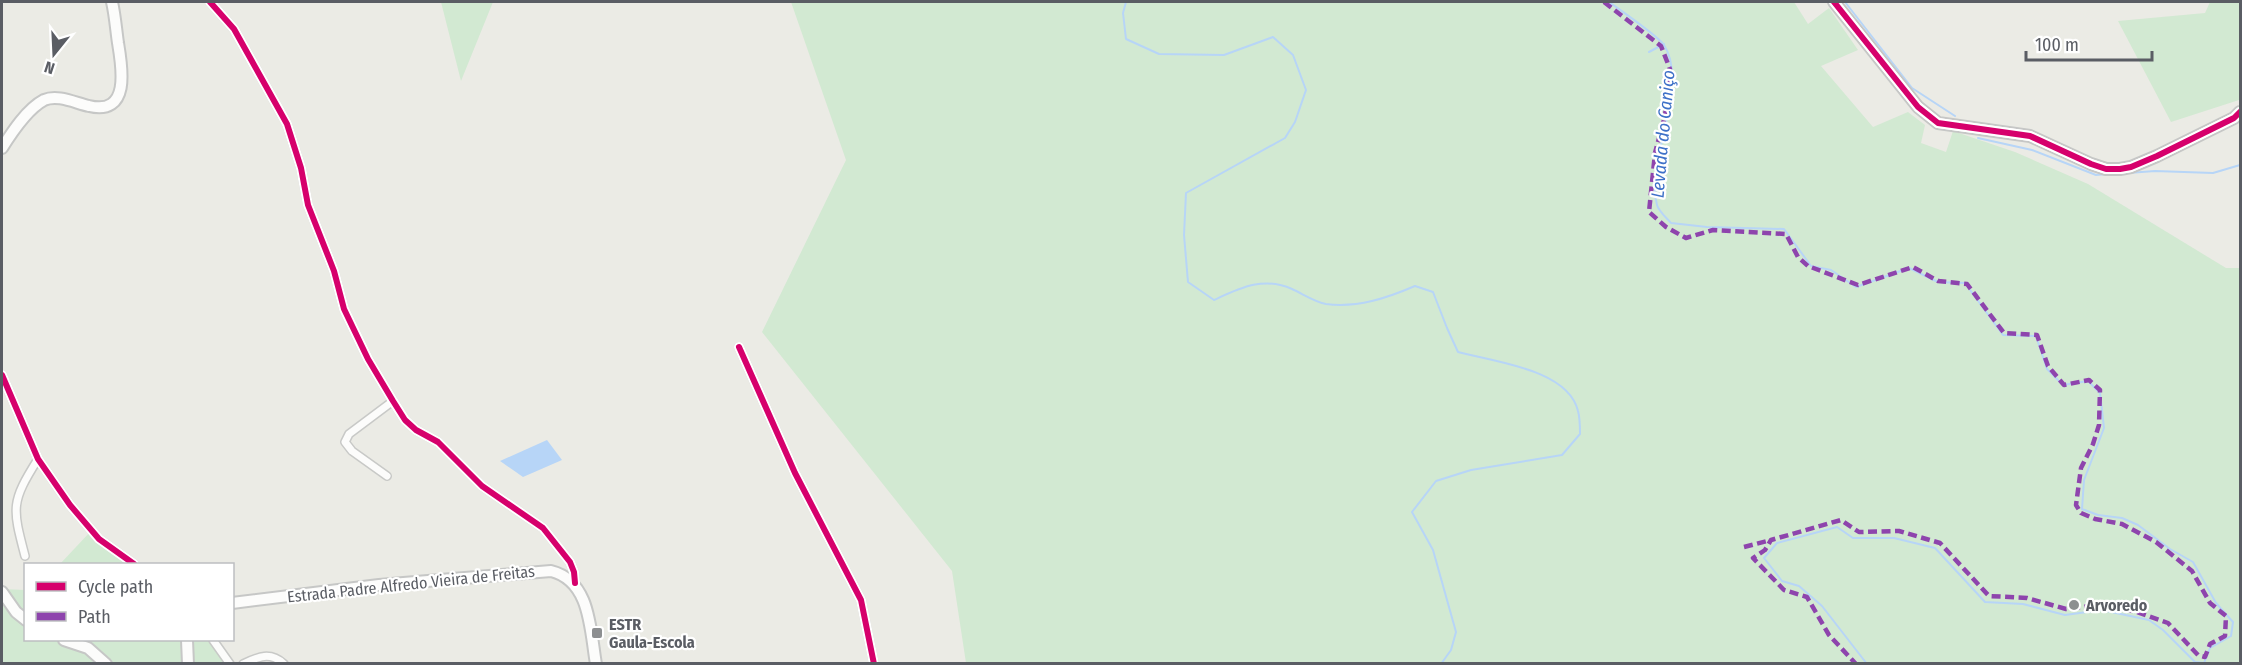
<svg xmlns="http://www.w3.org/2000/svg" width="2242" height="665" viewBox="0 0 2242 665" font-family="'Fira Sans Condensed',sans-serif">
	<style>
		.green { fill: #d2e9d2 }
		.water { fill: #b7d5f7 }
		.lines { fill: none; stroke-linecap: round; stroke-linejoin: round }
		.stream { stroke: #b7d5f7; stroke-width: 2 }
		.street-casing { stroke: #c8c9c7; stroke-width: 10 }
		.secondary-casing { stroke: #c6c7c6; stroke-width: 14 }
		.street { stroke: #fcfcfb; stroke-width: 7 }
		.secondary { stroke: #fcfcfb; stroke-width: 10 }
		.quiet { stroke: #8e44ad; stroke-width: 4.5; stroke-dasharray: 9 4.5; stroke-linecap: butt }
		.cycleway-casing { stroke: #fff; stroke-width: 10 }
		.cycleway { stroke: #d6006c; stroke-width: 6 }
		.poi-dot { fill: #8d8f91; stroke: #fff; stroke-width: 2 }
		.labels { text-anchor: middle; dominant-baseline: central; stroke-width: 4.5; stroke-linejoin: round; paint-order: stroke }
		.street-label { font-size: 16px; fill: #5a5d64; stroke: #fff }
		.poi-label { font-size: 16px; font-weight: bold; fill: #5a5d64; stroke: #fff; text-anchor: start }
		.water-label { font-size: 18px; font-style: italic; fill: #3e71c8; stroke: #fff }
	</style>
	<rect width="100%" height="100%" fill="#ebebe5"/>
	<path class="green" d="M441,2h52l-32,79z
		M791,2h1003l14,22 21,-16 29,42 -37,16 52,61 35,-15 17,13 -4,18 25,9 7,-21 62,21 73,32 138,84h14v395h-1274l-14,-92 -190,-239 84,-172z
		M2210,2h30v94l-1,4 -68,22 -53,-101 87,-8z
		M91,531l42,33h-73z
		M2,589l23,1 1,50h184l15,23h-223z"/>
	<path class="water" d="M547,440l15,20 -39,17 -23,-16z"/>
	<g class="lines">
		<path class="stream" d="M1126,2l-3,11 3,26 33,15 65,1 49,-18 20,18 13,35 -11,32 -10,16 -99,55 -2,42 4,47 26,18c26,-12 50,-24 78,-11 11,5 23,13 34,15 32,4 61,-6 89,-18l18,6 14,36 11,24c36,10 110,17 120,59 2,7 2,16 2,23l-18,21 -91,15 -35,11 -24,31 21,38 23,82 -5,18 -10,14
			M1609,2c11,8 49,34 55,43 26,40 -19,117 -7,160 2,7 10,13 14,18l36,4 77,2 27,37 20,4 25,17 53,-19 29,14 27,1 38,52 33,1 11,33 16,16 25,-4 12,12 4,35 -20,52 -2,29 16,6 24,3 16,7 32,24 23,13 23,41 17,19 -2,14 -21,12 -6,15 -9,-1 -32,-32 -14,-10 -47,-10 -37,5 -42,-11 -38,-2 -50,-54 -41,-10h-41l-16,-11 -60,16 -13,15 18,23 17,5 23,20 45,58
			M1845,2l67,86 43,28
			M1649,52l15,-8
			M1978,138l54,12 64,25 11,-1
			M2128,173l27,-2 58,2 27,-8"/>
		<g class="street-casing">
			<path id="street" d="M210,2l24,27 53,95 14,44 7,37 26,66 10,38 24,50 25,42 12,19 11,10 22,12 44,44 61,42 27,34 4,10 1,11
				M739,347l56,126 66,127 13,64
				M2,375l36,84 32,46 29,34 35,25
				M387,476l-35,-25 -7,-9 4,-8 44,-33
				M25,556c-13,-49 -14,-54 13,-97
				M213,640l17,24
				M243,664c15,-7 27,-13 41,0"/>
		</g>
		<g class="secondary-casing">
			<path id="secondary" d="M1834,2l84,105 20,16 92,13 61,28 15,5h14l11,-2 26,-11 77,-38 6,-6
				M2,148c10,-16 25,-39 42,-48 14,-6 31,3 45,6 42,10 33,-39 29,-63 -2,-14 -3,-28 -6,-41
				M2,592l14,20 10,8
				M232,603l147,-18 172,-14c40,10 39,59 45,93
				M64,640l24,8 18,16
				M187,640l1,24"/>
		</g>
		<use href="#street" class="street"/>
		<use href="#secondary" class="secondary"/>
		<path class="quiet" d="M1604,2l57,44 9,23 -5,47 -10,37 -6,59 17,15 20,11 27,-8 73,4 12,23 10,9 50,19 55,-18 25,14 29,3 37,49 33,2 11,31 16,19 25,-5 11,10 -1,35 -6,19 -12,24 -5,37 5,8 14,6 27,5 34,18 36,29 18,32 16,13 -1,20 -15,8 -5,13 -7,-2 -30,-32 -31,-11 -32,-8 -39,5 -39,-11 -38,-2 -49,-53 -41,-12 -40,1 -18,-12 -70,20 -6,10 -12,8 31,32 23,7 22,38 27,29
			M1744,547l27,-7"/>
		<g class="cycleway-casing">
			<path id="cycleway" d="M210,2l24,27 53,95 14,44 7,37 26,66 10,38 24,50 25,42 12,19 11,10 22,12 44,44 61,42 27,34 4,10 1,11
				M1834,2l84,105 20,16 92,13 61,28 15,5h14l11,-2 26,-11 77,-38 6,-6
				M739,347l56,126 66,127 13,64
				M2,375l36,84 32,46 29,34 35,25"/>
		</g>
		<use href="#cycleway" class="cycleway"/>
	</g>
	<g class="poi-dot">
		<circle cx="2074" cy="605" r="6"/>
		<rect x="591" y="627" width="12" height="12" rx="3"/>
	</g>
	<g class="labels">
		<g class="street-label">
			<text transform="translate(411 584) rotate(-6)">Estrada Padre Alfredo Vieira de Freitas</text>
		</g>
		<g class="poi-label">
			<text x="2086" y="605">Arvoredo</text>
			<text x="609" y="624">ESTR<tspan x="609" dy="18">Gaula-Escola</tspan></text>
		</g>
		<g class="water-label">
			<text transform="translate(1663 134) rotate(-85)">Levada do Caniço</text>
		</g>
	</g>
	<rect width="2242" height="665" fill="none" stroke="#5a5d64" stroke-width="6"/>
	<rect x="24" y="563" width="210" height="78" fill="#ffffff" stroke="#bdbec1" stroke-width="1.5"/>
	<rect x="36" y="582" width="30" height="9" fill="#d6006c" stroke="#bdbec1" stroke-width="1.5"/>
	<text x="78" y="593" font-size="18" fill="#5a5d64">Cycle path</text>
	<rect x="36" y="612" width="30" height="9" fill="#8e44ad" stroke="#bdbec1" stroke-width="1.5"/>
	<text x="78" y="623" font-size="18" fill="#5a5d64">Path</text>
	<g transform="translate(54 54) rotate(198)" stroke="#ffffff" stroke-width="4.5" paint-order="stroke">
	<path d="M0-4.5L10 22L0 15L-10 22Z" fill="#5a5d64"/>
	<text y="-9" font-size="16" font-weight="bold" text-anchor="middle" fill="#5a5d64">N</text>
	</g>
	<path d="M2026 51v9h126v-9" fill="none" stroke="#5a5d64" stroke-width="3"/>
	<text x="2035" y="51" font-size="18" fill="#5a5d64" stroke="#ffffff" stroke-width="4.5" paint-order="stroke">100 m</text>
</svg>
